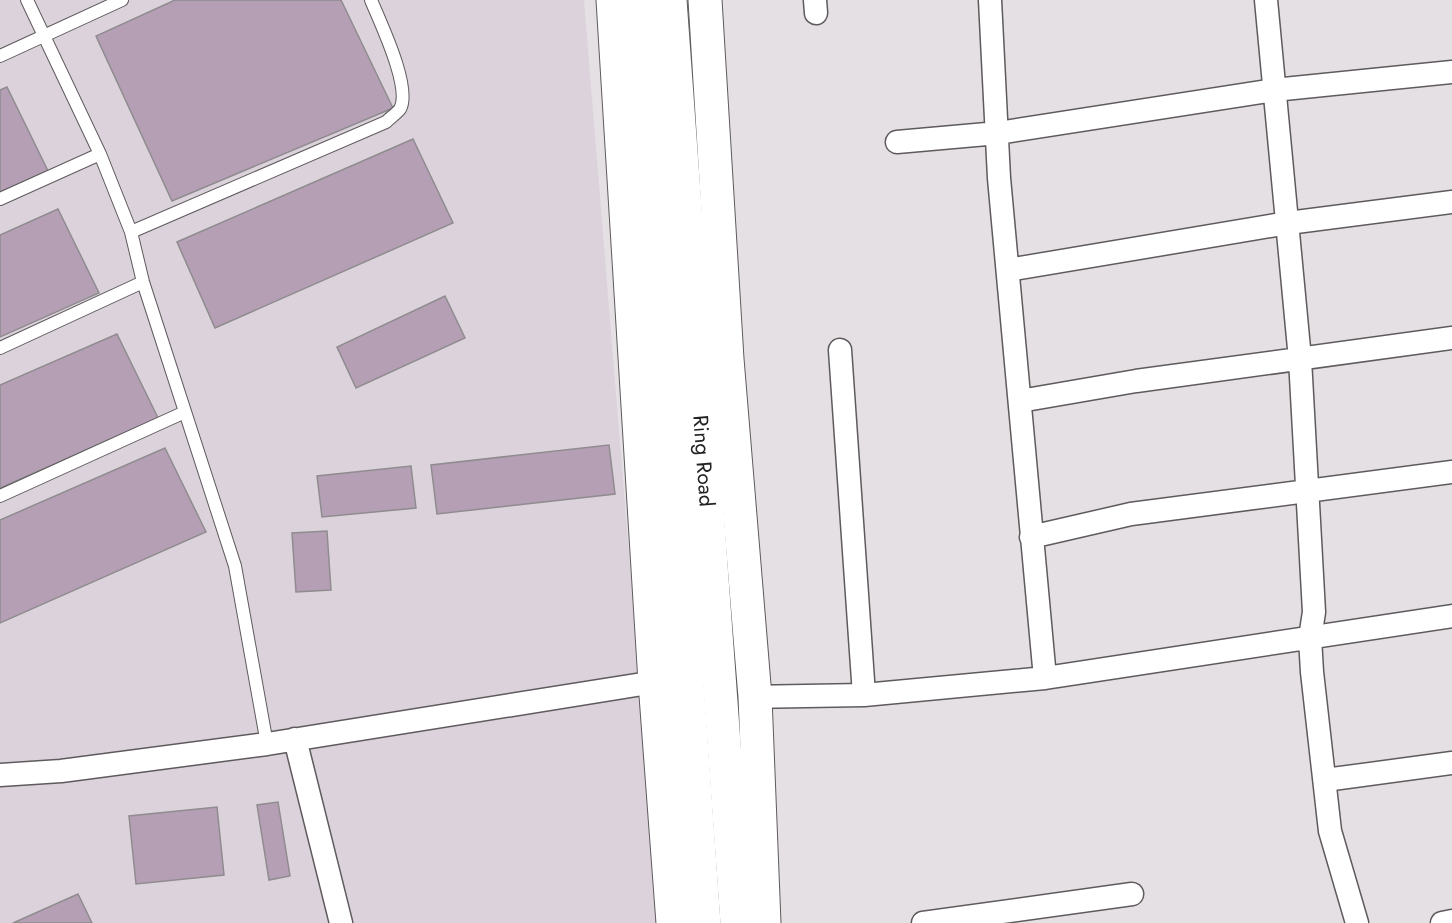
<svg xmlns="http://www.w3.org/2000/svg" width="1452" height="923" viewBox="0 0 1452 923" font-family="Jost,sans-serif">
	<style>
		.built { fill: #dcd2db }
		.building { fill: #b59fb5; stroke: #8f8c8f; stroke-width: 1.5 }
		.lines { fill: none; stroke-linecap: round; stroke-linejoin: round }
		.lane-casing { stroke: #5e5a5d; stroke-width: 14 }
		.street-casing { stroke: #5e5a5d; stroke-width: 25 }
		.secondary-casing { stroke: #5e5a5d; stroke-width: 35 }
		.highway-casing { stroke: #5e5a5d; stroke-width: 35 }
		.lane { stroke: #fff; stroke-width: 12 }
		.street { stroke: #fff; stroke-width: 22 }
		.secondary { stroke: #fff; stroke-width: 33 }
		.highway { stroke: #fff; stroke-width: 33 }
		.labels { text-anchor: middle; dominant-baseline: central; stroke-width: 6; stroke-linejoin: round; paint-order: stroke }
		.street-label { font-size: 21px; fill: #242324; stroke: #f1edf1 }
	</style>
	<rect width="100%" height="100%" fill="#e4e0e4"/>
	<path class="built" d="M0,0h584l75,923h-659z"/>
	<path class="building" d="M175,0h166l52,108 -221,93 -76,-165z
		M7,87l41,84 -48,21v-102z
		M413,139l40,84 -238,105 -38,-86z
		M58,209l41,84 -99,44v-102z
		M445,296l20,42 -109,50 -19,-41z
		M117,334l41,84 -158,70v-103z
		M609,445l6,49 -178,20 -6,-49z
		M165,448l41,84 -206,91v-103z
		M411,466l5,42 -94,9 -5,-41z
		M327,531l4,59 -35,2 -4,-59z
		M278,802l12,74 -21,4 -12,-75z
		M217,807l7,68 -88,9 -7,-68z
		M78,894l14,29h-79z"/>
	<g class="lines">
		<g class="lane-casing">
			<path id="lane" d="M27,0l73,154 31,78 12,50 92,284 32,178
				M0,56l122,-56
				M0,199l100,-45
				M131,232l255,-110c4,-4 11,-9 14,-13 12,-21 -20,-87 -29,-109
				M0,348l143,-66
				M0,496l185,-84"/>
		</g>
		<g class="street-casing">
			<path id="street" d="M815,0l1,13
				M1266,0l34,359 14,253 -4,26 2,34 18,159 27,92
				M897,142l101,-9 276,-43 178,-18
				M1008,270l280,-47 164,-21
				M840,350l24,345
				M1020,401l116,-20 316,-43
				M1031,537l100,-23 321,-42
				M1045,678l407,-62
				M755,697l109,-2 181,-17 -46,-500 -9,-178
				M295,739l46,184
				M0,775l61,-4 206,-27 388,-62
				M1325,780l127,-17
				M923,923l209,-29
				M1442,923l10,-2"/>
		</g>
		<g class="secondary-casing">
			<path id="secondary" d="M613,0l42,682 18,241
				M705,0l22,359 28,338 9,226"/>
		</g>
		<g class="highway-casing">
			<g id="highway">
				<path d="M639,0l65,923"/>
				<path id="s1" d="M670,0l67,923"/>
			</g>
		</g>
		<use href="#lane" class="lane"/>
		<use href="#street" class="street"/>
		<use href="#secondary" class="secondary"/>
		<use href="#highway" class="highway"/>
	</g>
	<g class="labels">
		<g class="street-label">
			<text stroke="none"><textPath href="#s1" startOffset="462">Ring Road</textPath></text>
		</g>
	</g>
</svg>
